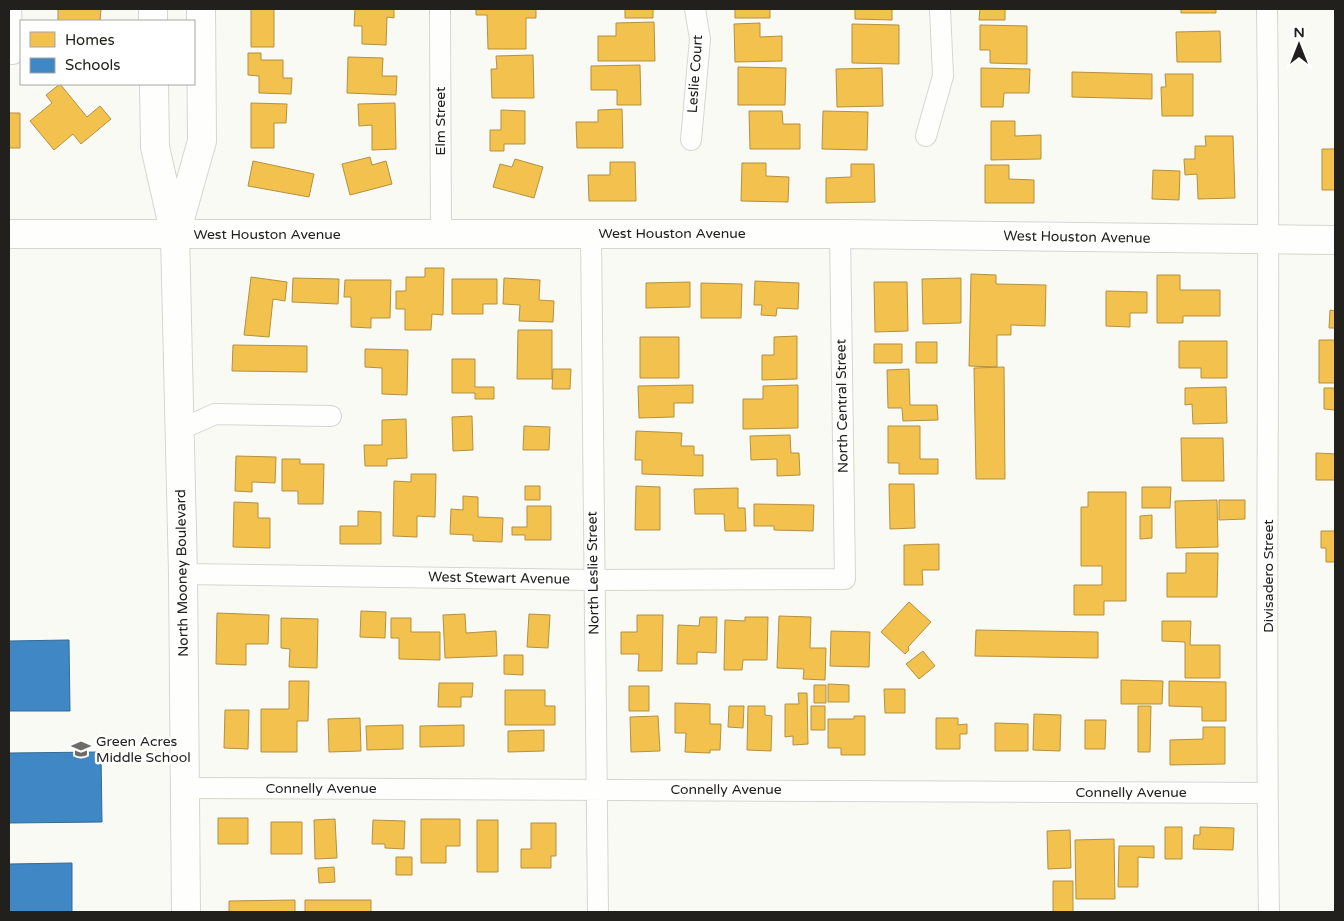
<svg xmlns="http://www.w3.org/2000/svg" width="1344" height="921" viewBox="0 0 1344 921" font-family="'Varela Round',sans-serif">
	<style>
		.homes { fill: #f2c14e; stroke: #b3913f }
		.schools { fill: #3f88c5; stroke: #366992 }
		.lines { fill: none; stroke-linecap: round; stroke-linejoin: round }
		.street-casing { stroke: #d6d6d1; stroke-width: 22 }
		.secondary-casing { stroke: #d6d6d1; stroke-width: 30 }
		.street { stroke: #fefefd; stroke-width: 20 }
		.secondary { stroke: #fefefd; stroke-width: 28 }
		.labels { text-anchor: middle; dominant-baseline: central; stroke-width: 5; stroke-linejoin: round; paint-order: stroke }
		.street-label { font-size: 14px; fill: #21201c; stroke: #fff }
		.poi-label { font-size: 14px; fill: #21201c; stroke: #fff; text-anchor: start }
	</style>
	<rect width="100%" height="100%" fill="#fafaf4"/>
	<path class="homes" d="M58,9h43l-1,12h-42z
		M251,9h23v38h-23z
		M355,9h39v9l-7,-1 -1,28 -24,-1v-18h-8z
		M476,9h60v9h-10v31h-38l-1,-34h-11z
		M625,9h28v9h-28z
		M735,9h35v9h-35z
		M855,9h37v11l-37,-1z
		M980,9h25v11h-26z
		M1181,9h35v4h-35z
		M654,22l1,39h-57v-25h18v-13z
		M760,23v14l22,-1v25l-47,1 -1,-38z
		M852,24l47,1v39l-47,-1z
		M980,25l47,1v38l-37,-1v-13h-10z
		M1220,31l1,31h-44l-1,-30z
		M248,53h13v7h22v18h9l-1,16 -32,-1v-17l-11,-1z
		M533,55l1,43h-42l-1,-29h6l-1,-13z
		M348,57l35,1 -1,18h15l-1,19 -49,-2z
		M640,65l1,40h-24v-15h-26v-24z
		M738,67l48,1 -1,37h-47z
		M882,68l1,38 -46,1 -1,-38z
		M981,68l49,1 -1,24h-25l-1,14h-22z
		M1072,72l80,2v25l-80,-2z
		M1165,74h28v42h-31l-1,-29h5z
		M60,84l27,33 13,-11 11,13 -30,25 -8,-10 -19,16 -24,-29 22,-18 -6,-8z
		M251,103l36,1 -1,19h-12v25h-23z
		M395,103l1,46 -24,1v-25l-13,1 -1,-22z
		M622,109l1,39h-46l-1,-26h22v-12z
		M501,110l24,1v33h-21v7h-14v-21h11z
		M749,111h33l1,13h17v25h-50z
		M823,111l45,1 -1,38 -45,-1z
		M9,113h11v35h-11z
		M991,121h24v15l26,-1v24l-50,1z
		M1205,136h28l2,62 -37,1 -1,-25 -12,1 -1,-16h11v-13h11z
		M1322,149h13v41h-13z
		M370,157l2,8 14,-4 6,23 -42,11 -8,-31z
		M515,159l28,8 -9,31 -41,-11 7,-23 12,3z
		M253,161l61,13 -5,23 -61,-11z
		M610,162h25l1,39h-47l-1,-26h22z
		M742,163h24v13l23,1 -1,25 -47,-1z
		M851,164h23l1,38 -49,1v-25l25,-1z
		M985,165h24v14l25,1v23h-49z
		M1153,170l27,1 -1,29 -27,-1z
		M425,268h19l-1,47 -11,-1 -1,16h-26v-21h-9v-18h10v-14h19z
		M971,274l25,1v9l50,1 -1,41 -34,-1v10h-14v32l-28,-1z
		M1157,275h23v15h40v26h-37v7h-26z
		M251,277l36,5 -2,19 -12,-2 -4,38 -25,-2z
		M293,278l46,1 -1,25 -46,-2z
		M504,278l36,2 -1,20 15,1 -1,21 -34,-1 1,-16 -17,-1z
		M961,278v45l-38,1 -1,-45z
		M452,279h45v25h-14v10h-31z
		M345,280h46l-1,38h-19v10l-20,-1v-30h-7z
		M755,281l44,2 -1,26 -21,-1 -1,8 -15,-1 1,-10h-8z
		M690,282v25l-44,1v-25z
		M874,282h33l1,49 -33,1z
		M701,283l41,1 -1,34h-40z
		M1106,291l41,1v21h-17v14l-24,-1z
		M1330,310l5,1v17h-6z
		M518,330h34v49h-35z
		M797,336v43l-35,1v-25h12v-18z
		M640,337h39v41h-39z
		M1319,340h16v43h-16z
		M1179,341h48v37h-26v-10h-22z
		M916,342h21v21h-21z
		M874,344h28v19h-28z
		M233,345l74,1v26l-75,-1z
		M365,349l43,1 -1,45 -25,-1v-26l-17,-1z
		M452,359h23v28h19v12h-19v-6h-23z
		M1004,367l1,112h-29l-2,-111z
		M553,369h18l-1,20h-18z
		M909,369l1,36h27l1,15 -35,1 -1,-13h-14l-1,-38z
		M693,385v18h-19v14l-35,1 -1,-32z
		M798,385v43l-55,1v-30h20v-13z
		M1226,387l1,36 -34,1 -1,-20 -7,1v-17z
		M1324,388h11v22l-11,-1z
		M472,416l1,34 -20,1 -1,-34z
		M406,419l1,39 -20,1v7h-22l-1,-21h18v-25z
		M524,426l26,1 -1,23h-26z
		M888,426h32v33h18v15h-39v-11h-11z
		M636,431l46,2 -1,13h13v9h9v21l-61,-2v-14h-7z
		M790,435l1,18h8l1,22 -23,1v-17l-26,1 -1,-24z
		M1181,438h42l1,43h-42z
		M1316,453l19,1v26h-19z
		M236,456l40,1 -1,26 -23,-1v10l-17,-1z
		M282,459h18v5h24l-1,40h-25v-13h-16z
		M411,474h25l-1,43 -18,-1v21l-24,-1 1,-55 17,1z
		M889,484h25l1,44 -25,1z
		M525,486h15v14h-15z
		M636,486l24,1v43h-25z
		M1142,487h29l-1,21h-28z
		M738,488v20h7l1,23h-21l-1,-17h-29l-1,-25z
		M1088,492h38v109h-22v14h-30v-30h28v-19h-21v-59h7z
		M463,496l15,1v20l25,1 -1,24 -29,-1v-6l-23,-1 1,-25 12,1z
		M1217,500l1,47 -42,1 -1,-47z
		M1219,500h26v19l-26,1z
		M234,502l24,1v15h12v30l-37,-1z
		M754,504l60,1 -1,26 -39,-1v-4h-20z
		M527,506h24v34h-26v-5h-13v-8h15z
		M358,511l23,1v32h-41v-18h18z
		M1152,515v23l-12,1v-23z
		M1321,531h14v31h-9v-14h-5z
		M939,544v26h-17l1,15h-19v-40z
		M1186,553h32l-1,44h-50v-24h19z
		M909,602l22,20 -23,25 1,3 -4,4 -24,-22z
		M361,611l25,1 -1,26 -25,-1z
		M217,613l52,2 -1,29h-22v21l-30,-1z
		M465,614l1,19 30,-2 1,25 -52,2 -2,-43z
		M529,614l21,1 -2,33 -21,-1z
		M637,615h26l-1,56h-24l1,-17h-18v-22h16z
		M779,616l32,1 -1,31h16l-1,32 -22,-1 1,-10 -27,-1z
		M700,617h17l-1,36 -19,-1v12h-20l1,-39 21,1z
		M745,617h23l-1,43h-24l-1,10h-18l1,-50 20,1z
		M281,618l37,1 -1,49 -28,-1 1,-18 -9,-1z
		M391,618h20v14h29v28l-41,-1v-21h-8z
		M1162,621h29l-1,24h30v33h-35v-36l-23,-1z
		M976,630l122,2v26l-123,-2z
		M831,631l39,1 -1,35 -39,-1z
		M923,651l12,15 -16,13 -13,-15z
		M504,655h19v20l-19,-1z
		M1121,680l42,1 -1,23h-41z
		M289,681h20l-1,40h-11v31h-36v-43h28z
		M1169,681l57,1v39h-24v-14l-33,-1z
		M439,683h34l-1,14h-11v10h-23z
		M828,684l21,1v17h-21z
		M814,685h12v18h-12z
		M629,686h20v25h-20z
		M884,689h21v24h-20z
		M505,690h40v16h10v19h-50z
		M798,693h9l1,51 -15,1v-9l-8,1v-33h14z
		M675,703l35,1v20h11l-1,26h-10v3l-25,-1 1,-19h-11z
		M729,706h15l-1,22 -15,-1z
		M748,706h17v9l7,1 -1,35 -24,-1z
		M811,706h14v24h-14z
		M1138,706h13l-1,46h-12z
		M225,710h24l-1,39 -24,-1z
		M1034,714l27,1 -1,36 -27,-1z
		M658,716l2,35 -29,1 -1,-35z
		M854,716h11v39h-24v-7h-13v-29h26z
		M360,718l1,33 -32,1 -1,-33z
		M936,718h22v7l9,-1v10h-7v15h-24z
		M1085,720h21l-1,29h-20z
		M995,723l33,1v27h-33z
		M403,725v24l-36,1 -1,-24z
		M464,725v21l-44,1v-21z
		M1203,727h22v37l-55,1v-25l33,-1z
		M544,730v21l-36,1v-21z
		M218,818h30v26h-30z
		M335,819l2,39 -22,1 -1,-39z
		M421,819h39v27h-14v17h-25z
		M373,820l32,1 -1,28 -19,-1v-4h-13z
		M477,820h21v52h-21z
		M271,822h31v32h-31z
		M531,823h25v33h-5v12h-30v-19h10z
		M1165,827h17v32h-17z
		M1200,827l34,1 -1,22 -40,-1 1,-14h6z
		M1070,830l1,38 -23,1 -1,-38z
		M1114,839l1,60h-39l-1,-59z
		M1119,846h35v12l-16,-1v30h-20z
		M396,857h16v18h-16z
		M334,867l1,15 -16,1 -1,-15z
		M1053,881h20v31h-20z
		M295,900v12h-66v-11z
		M305,900h66v12h-66z"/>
	<path class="schools" d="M69,640l1,71h-61v-70z
		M101,752l1,70 -93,1v-70z
		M72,863v49h-63v-48z"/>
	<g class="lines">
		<g class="street-casing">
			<path id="street" d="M440,9l1,224
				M1267,9c4,301 -3,602 2,903
				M9,54h4l-2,-45
				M926,136l17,-60 -3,-67
				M691,140l9,-101 -5,-30
				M591,233l7,679
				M179,430l36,-16 116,2
				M183,574l410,6 252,-1 -5,-345
				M185,788l1082,5"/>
		</g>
		<g class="secondary-casing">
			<path id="secondary" d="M153,9v12
				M154,84l1,63 20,88 8,339 3,338
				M176,233l26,-92 -1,-132
				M9,234h831l495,6"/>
		</g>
		<use href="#street" class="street"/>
		<use href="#secondary" class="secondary"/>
	</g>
	<defs>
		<g id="school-bare" transform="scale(1.5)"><path d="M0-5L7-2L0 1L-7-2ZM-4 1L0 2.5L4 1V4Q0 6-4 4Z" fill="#6d6c68" stroke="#fff" stroke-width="2.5" paint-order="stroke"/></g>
	</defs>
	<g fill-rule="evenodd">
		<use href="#school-bare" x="81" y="749"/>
	</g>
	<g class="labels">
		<g class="street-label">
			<text transform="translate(695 74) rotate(-86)">Leslie Court</text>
			<text transform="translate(440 121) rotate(-90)">Elm Street</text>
			<text x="672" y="233">West Houston Avenue</text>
			<text x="267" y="234">West Houston Avenue</text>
			<text transform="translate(1077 237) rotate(1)">West Houston Avenue</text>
			<text transform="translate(842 406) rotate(-91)">North Central Street</text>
			<text transform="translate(182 573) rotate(-91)">North Mooney Boulevard</text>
			<text transform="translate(593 573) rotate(-91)">North Leslie Street</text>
			<text transform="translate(1268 576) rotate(-90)">Divisadero Street</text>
			<text transform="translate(499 578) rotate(1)">West Stewart Avenue</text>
			<text x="321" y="788">Connelly Avenue</text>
			<text x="726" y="789">Connelly Avenue</text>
			<text x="1131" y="792">Connelly Avenue</text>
		</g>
		<g class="poi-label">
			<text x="96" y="741">Green Acres<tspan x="96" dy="16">Middle School</tspan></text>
		</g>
	</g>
	<rect width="1344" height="921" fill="none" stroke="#21201c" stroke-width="20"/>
	<rect x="20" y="20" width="175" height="65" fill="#ffffff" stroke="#a6a6a4"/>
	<rect x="30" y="32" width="25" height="15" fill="#f2c14e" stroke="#a6a6a4"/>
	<text x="65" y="45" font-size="15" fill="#21201c">Homes</text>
	<rect x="30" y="58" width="25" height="15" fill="#3f88c5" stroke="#a6a6a4"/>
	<text x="65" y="70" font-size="15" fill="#21201c">Schools</text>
	<g transform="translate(1299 45)" stroke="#ffffff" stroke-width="4" paint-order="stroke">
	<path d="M0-4L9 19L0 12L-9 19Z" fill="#21201c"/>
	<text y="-8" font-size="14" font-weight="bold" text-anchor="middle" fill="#21201c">N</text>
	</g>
</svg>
